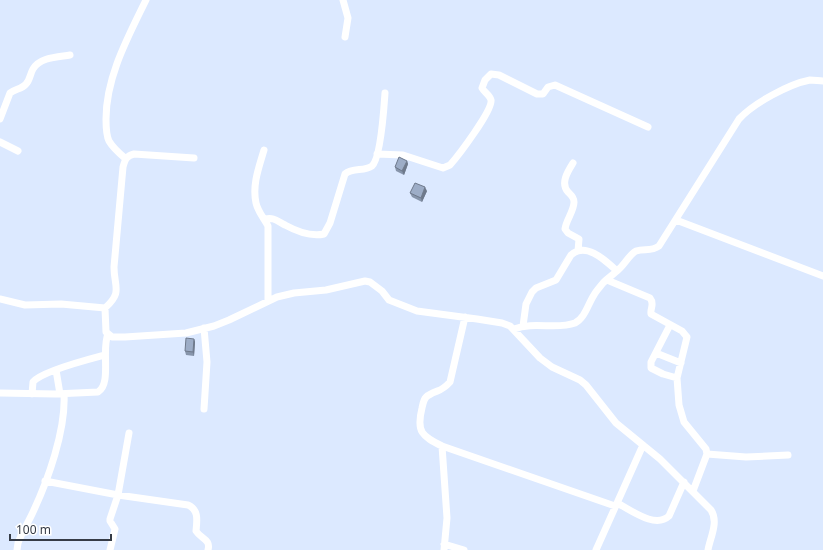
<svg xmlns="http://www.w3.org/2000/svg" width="823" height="550" viewBox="0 0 823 550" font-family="'Noto Sans',sans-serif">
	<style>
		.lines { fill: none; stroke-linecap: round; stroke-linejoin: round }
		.street { stroke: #fff; stroke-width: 7 }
		.wall { fill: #8795ab }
		.shaded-wall { fill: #6e798b }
		.building { fill: #9dadc7; stroke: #6e798b }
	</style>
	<rect width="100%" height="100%" fill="#dce9ff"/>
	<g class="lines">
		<path class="street" d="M343,0l5,18 -3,19
			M0,119l10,-26c5,-4 12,-4 16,-9 4,-4 4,-10 7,-15 7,-12 25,-12 37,-14
			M0,142l18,9
			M264,150c-5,17 -12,35 -8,53 2,9 8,15 12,23v74
			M377,154l26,1 40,13 7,-3c8,-9 43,-55 41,-65 -1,-5 -7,-8 -9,-12l3,-8 6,-6 8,1 38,19h6l5,-7 7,-2 93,42
			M126,159c-6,-5 -13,-11 -17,-18 -3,-6 -3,-15 -3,-22 0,-42 22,-82 40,-119
			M573,163c-5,8 -13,20 -5,29 3,3 6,5 6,10 0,9 -8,18 -9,27l3,4 11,6 -1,12
			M265,219c9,-2 12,2 20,6 11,6 26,12 39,9l6,-11 15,-49c8,-7 19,-2 27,-8 9,-8 12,-59 13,-73
			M676,220l147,56
			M607,280l43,18c5,6 0,10 1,16l31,17 5,6 -10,41 2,27 5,17 22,27 1,5 -14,37
			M0,299l25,6 36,-1 44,4c18,-16 9,-21 9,-41l9,-100c2,-7 3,-11 11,-13l60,4
			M105,308l1,24 6,5h13l61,-4 28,-7 15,-6 48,-23 17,-4 32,-3 39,-9 5,1 12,9 7,9 28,11 60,8 25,4 8,3 30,32 12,9 28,13 6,5 30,38 44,36 51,51c8,12 -1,28 -3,40
			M465,317l-15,65c-10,11 -12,7 -21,13 -5,2 -6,8 -7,13 -6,24 0,28 20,38l173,60
			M670,325l-19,37v6l12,6 14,4
			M523,326l3,-22 6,-12 4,-4 20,-8 15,-25c15,-14 35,6 46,16
			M514,329c20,-8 43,1 61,-6 10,-5 13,-19 19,-28 2,-4 6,-8 9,-12 5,-5 11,-9 16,-14 6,-5 10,-14 17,-18 8,-3 15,1 23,-5l80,-127c15,-16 50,-35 71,-39 5,0 9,1 13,1
			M656,353l25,10
			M56,370l4,24
			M0,393l55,1 43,-2c14,-8 3,-43 10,-58
			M32,394l1,-12c9,-11 57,-23 72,-27
			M204,409l3,-47 -3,-34
			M442,446l5,72 -3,32
			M707,454l39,3 42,-2
			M45,481l73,14 70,10c11,5 9,15 8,26 5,8 15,8 12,19
			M617,503c14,7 38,26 52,13l15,-34
			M444,544l20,6
			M17,550l1,-7c4,-11 10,-20 15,-31 15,-32 33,-82 31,-118
			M110,550l5,-21 -5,-8v-2l8,-24 11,-62
			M596,550l47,-105"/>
	</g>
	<path class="wall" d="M407,161l1,3 -4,11 -8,-4 -1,-4z
		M427,191l-5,11 -10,-5 -2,-4z
		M194,339l1,3 -1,14 -8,-1 -1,-4z"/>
	<path class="shaded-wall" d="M407,161l1,3 -4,11 -2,-4z
		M425,187l2,4 -5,11 -1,-4z
		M194,339l1,3 -1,14 -1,-4z"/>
	<path class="building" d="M399,157l8,4 -5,10 -7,-4z
		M415,183l10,4 -4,11 -11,-5z
		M186,338l8,1 -1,13 -8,-1z"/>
	<path d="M10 534v6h101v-6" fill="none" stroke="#353b46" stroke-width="2"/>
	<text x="16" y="534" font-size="12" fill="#353b46" stroke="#ffffff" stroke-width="3" paint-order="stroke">100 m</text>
</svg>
